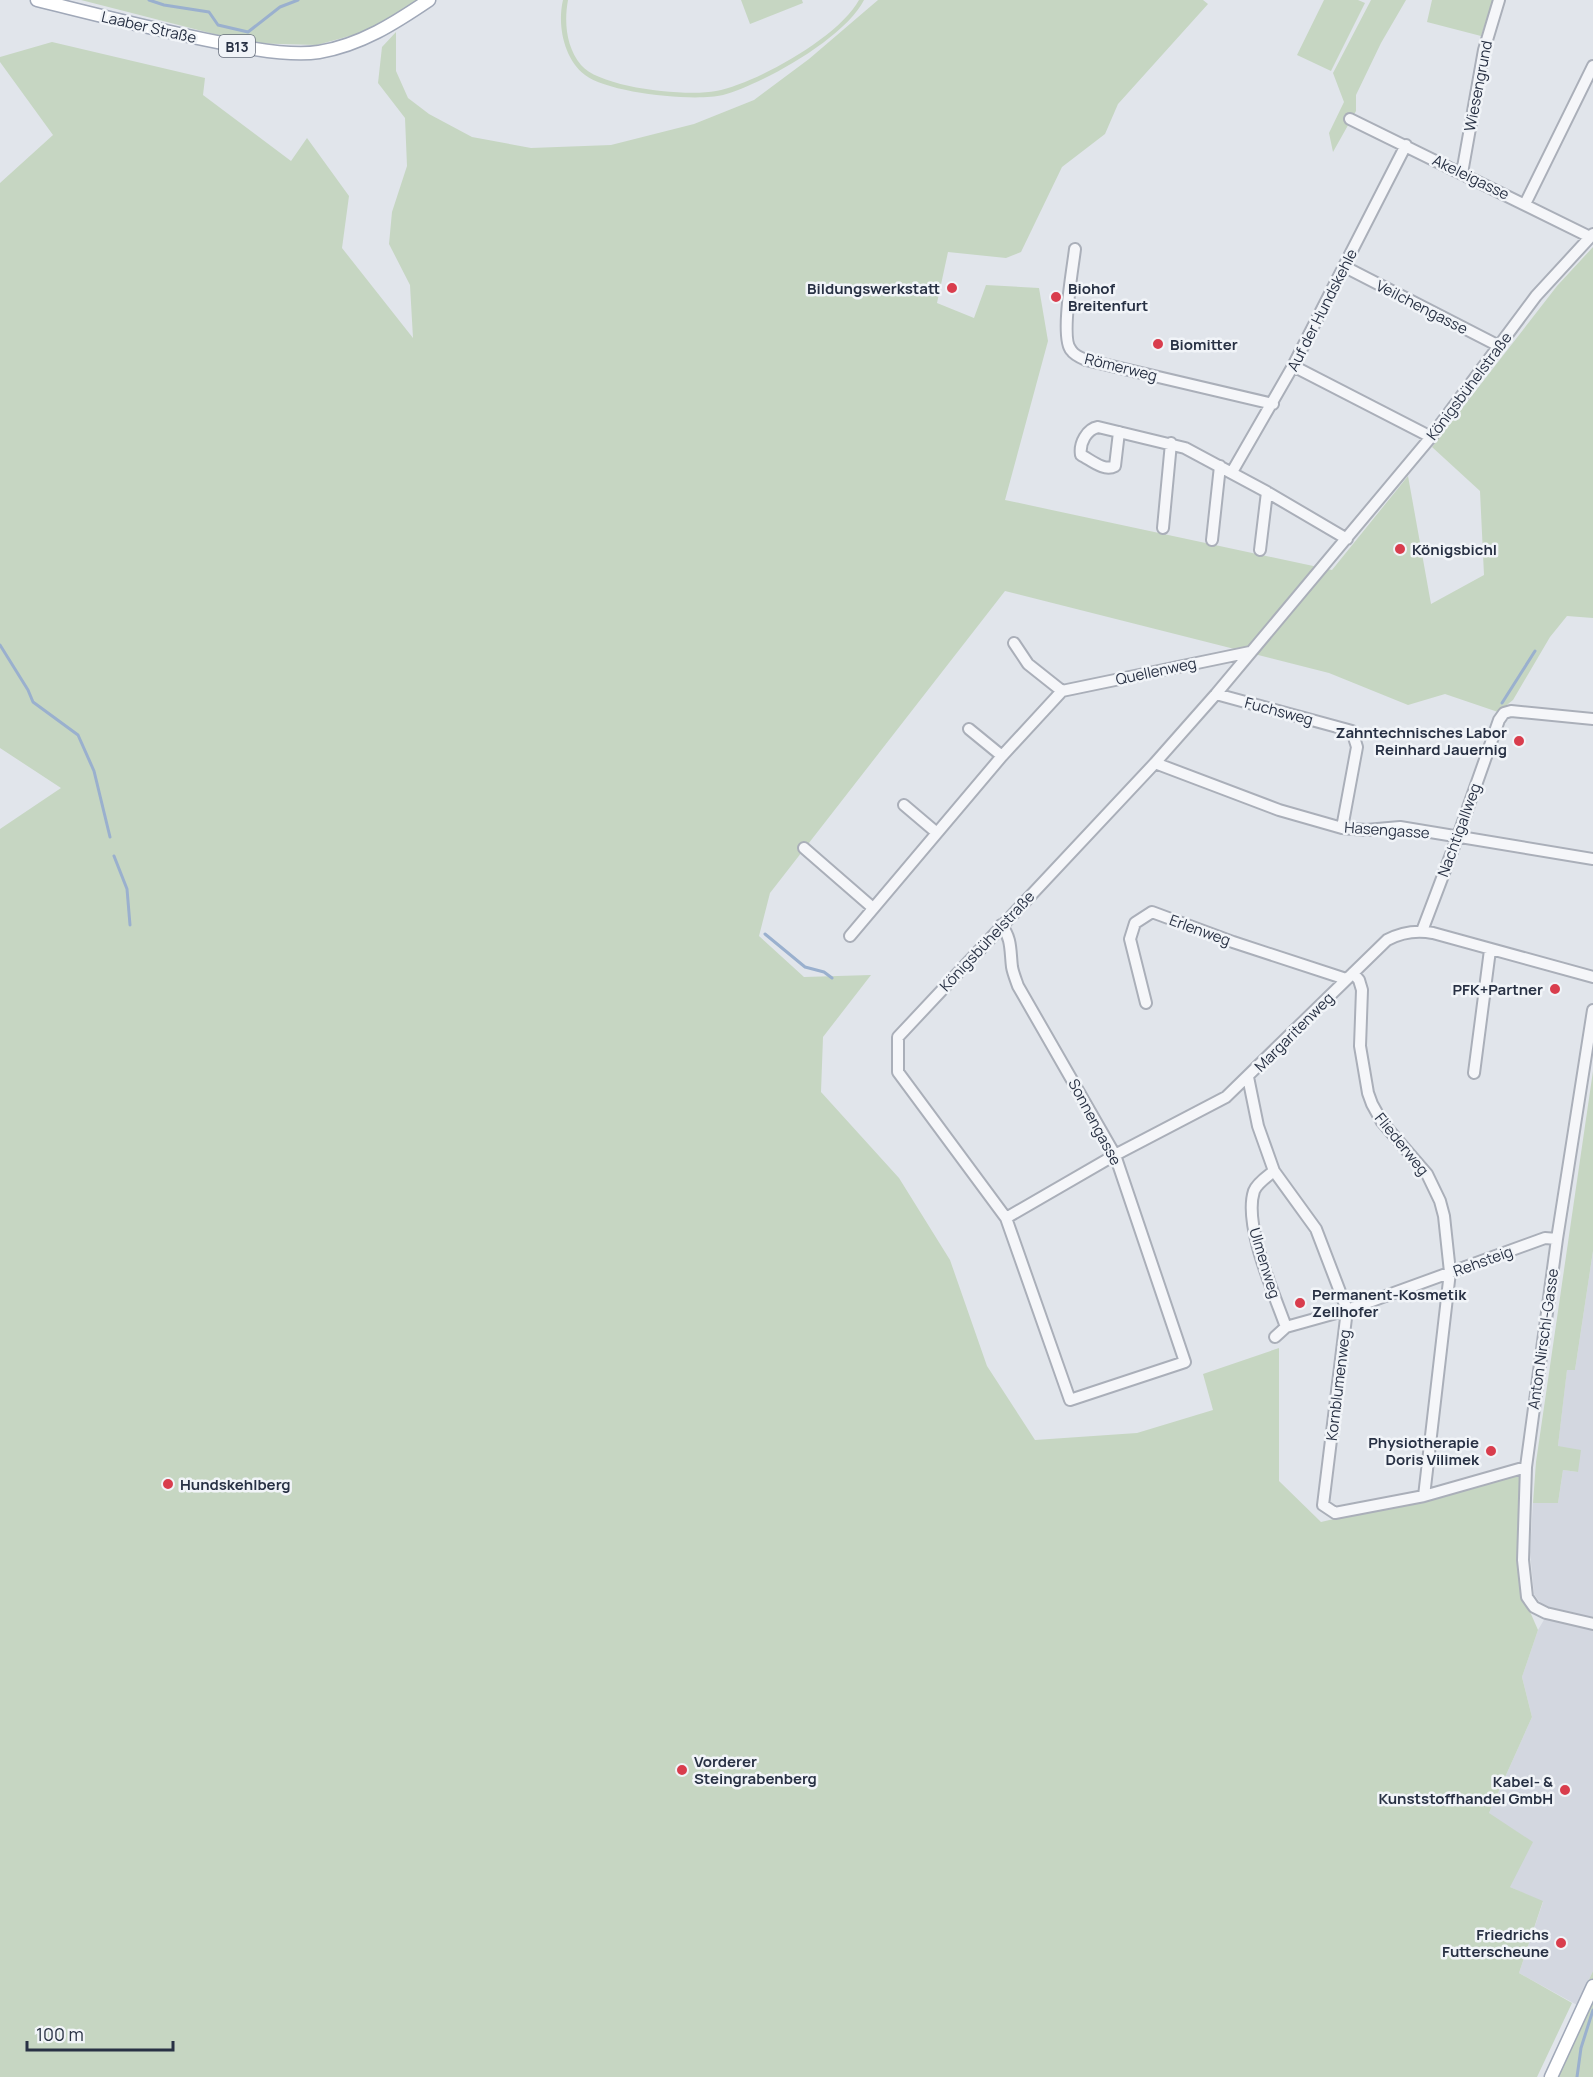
<svg xmlns="http://www.w3.org/2000/svg" width="1593" height="2077" viewBox="0 0 1593 2077" font-family="Manrope,sans-serif">
	<style>
		.built { fill: #d3d7e0 }
		.green { fill: #c6d6c2 }
		.lines { fill: none; stroke-linecap: round; stroke-linejoin: round }
		.stream { stroke: #9ab0ce; stroke-width: 3 }
		.minor-casing { stroke: #aaafb9; stroke-width: 14 }
		.major-casing { stroke: #a0a8b8; stroke-width: 15 }
		.minor { stroke: #f5f6f9; stroke-width: 10 }
		.major { stroke: #fff; stroke-width: 12 }
		.poi-dot { fill: #d93d4d; stroke: #f1f4f8; stroke-width: 2 }
		.labels { text-anchor: middle; dominant-baseline: central; stroke-width: 5; stroke-linejoin: round; paint-order: stroke }
		.shield { fill: #f1f4f8; stroke: #646c7a; stroke-width: 1.5 }
		.shield-label { font-size: 14px; font-weight: bold; fill: #283144 }
		.street-label { font-size: 15px; fill: #283144; stroke: #f1f4f8 }
		.poi-label { font-size: 15px; font-weight: bold; fill: #283144; stroke: #f1f4f8; text-anchor: end }
	</style>
	<rect width="100%" height="100%" fill="#e1e5eb"/>
	<path class="built" d="M1593,1251v367l-49,-10 -10,-14 -4,-42 3,-49h25l5,-33 15,2 -20,-26 9,-77 8,1z
		M1545,1618l48,12v341l-16,34 -58,-32 24,-71 -33,-15 -21,-74 43,-96 -10,-40 16,-47z"/>
	<path class="green" d="M81,0h338l-55,32 -47,13 -68,-2z
		M563,0h5c-4,22 -2,47 13,65 19,23 106,32 135,26 41,-8 123,-54 143,-91h5c-19,38 -101,84 -141,95 -29,7 -115,-2 -138,-20 -21,-16 -28,-50 -22,-75z
		M741,0h61l1,3 -53,21z
		M878,0h325l5,4 -90,100 -13,30 -43,33 -41,85 -15,6 -58,-6 -11,51 37,15 12,-33 53,3 9,53 -43,159 327,70 76,-94 23,128 53,-29 -4,-84 -48,-44 125,-161 36,-39v371l-26,-2 -17,21 -37,63 -15,12 -53,-18 -37,11 -79,-32 -324,-82 -235,302 -11,43 45,41 67,-2 -48,62 -2,55 78,86 51,82 37,106 48,74 102,-7 76,-23 -10,-36 76,-26v133l42,41 200,-47v116l17,39 -16,47 10,40 -43,96 44,29 -23,45 33,14 -24,72 53,30 -35,74h-1537v-1248l61,-41 -61,-40v-565l53,-48 -53,-73v-5l52,-15 153,36 -2,17 88,66 16,-23 42,58 -7,52 71,90 -3,-53 -21,-41 3,-32 15,-46 -2,-48 -27,-35 4,-36 14,-15v39l12,27 21,16 43,23 59,11 80,-3 83,-21 60,-24 55,-41z
		M1324,0h34l7,3 -34,68 -34,-16z
		M1371,0h35l-25,43 -25,52v16l-23,41 -4,-19 15,-31 -11,-29z
		M1432,0h61l-12,36 -54,-14z
		M1593,1071v180l-18,119h-8l-9,76 23,4 -3,22 -15,-2 -5,33h-25l3,-41z
		M1593,1971v106h-39l23,-72z"/>
	<g class="lines">
		<path class="stream" d="M149,0l15,5 45,7 9,13 30,7 32,-25 18,-7
			M0,645l28,45 5,12 45,33 16,36 16,66
			M1502,703l33,-52
			M114,856l13,33 3,36
			M765,934l40,33 19,5 8,6
			M1577,2077l4,-29 12,-38"/>
		<g class="minor-casing">
			<path id="minor" d="M1350,119l240,118
				M1462,173l22,-123 15,-50
				M1525,204l68,-138
				M1075,249c-2,18 -15,89 -4,101 3,5 10,8 15,10l187,44
				M1345,267l154,79
				M1293,366l138,71
				M1119,432l-4,34c-11,6 -24,-6 -34,-11 -2,-12 6,-26 17,-28l87,21 82,44 80,47
				M1232,472l61,-106 113,-221
				M1163,528l8,-85
				M1212,540l8,-74
				M1260,550l7,-58
				M1014,643l14,21 34,27
				M1216,694l136,37 5,16 -15,81
				M969,729l33,27
				M1155,763l124,47 63,18 24,2 34,-3 193,32
				M904,805l33,28
				M804,848l69,60
				M1001,925c11,13 9,26 11,42 1,6 4,13 6,19l97,169 70,207 -115,38 -64,-182 -108,-146v-35l257,-274 61,-69 215,-257 105,-141 57,-62
				M1422,931l36,-95 41,-116 5,-7 7,-2 82,8
				M850,936l152,-180 60,-65 188,-39
				M1353,973l6,7 3,10 -2,56 8,47 4,11 10,18 45,52 13,27 4,15 6,56 -26,224
				M1146,1003l-16,-64 5,-16 17,-11 81,30 113,37
				M1593,1010l-36,229 -31,228 -3,93 4,37 7,10 12,6 47,11
				M1474,1073l16,-123
				M1248,1077l10,49 16,45 42,58 31,81 -24,195 12,8 89,-17 102,-29
				M1274,1171c-6,5 -17,12 -20,20 -11,34 20,102 32,136
				M1006,1218l109,-63 111,-58 161,-157c15,-8 30,-10 46,-7l160,44
				M1275,1337l11,-10 61,-17 198,-72 12,1"/>
		</g>
		<g class="major-casing">
			<path id="major" d="M37,0c65,16 130,33 196,45 25,5 60,11 86,7 42,-7 76,-29 110,-52
				M1551,2077l42,-91"/>
		</g>
		<use href="#minor" class="minor"/>
		<use href="#major" class="major"/>
	</g>
	<g class="poi-dot">
		<circle cx="952" cy="288" r="6"/>
		<circle cx="1056" cy="297" r="6"/>
		<circle cx="1158" cy="344" r="6"/>
		<circle cx="1400" cy="549" r="6"/>
		<circle cx="1519" cy="741" r="6"/>
		<circle cx="1555" cy="989" r="6"/>
		<circle cx="1300" cy="1303" r="6"/>
		<circle cx="1491" cy="1451" r="6"/>
		<circle cx="168" cy="1484" r="6"/>
		<circle cx="682" cy="1770" r="6"/>
		<circle cx="1565" cy="1790" r="6"/>
		<circle cx="1561" cy="1943" r="6"/>
	</g>
	<g class="labels">
		<rect class="shield" x="219" y="35" width="36" height="22" rx="4.5"/>
		<g class="shield-label">
			<text x="237" y="46">B13</text>
		</g>
		<g class="street-label">
			<text transform="translate(149 27) rotate(13)">Laaber Straße</text>
			<text transform="translate(1478 86) rotate(-79)">Wiesengrund</text>
			<text transform="translate(1471 177) rotate(26)">Akeleigasse</text>
			<text transform="translate(1422 307) rotate(27)">Veilchengasse</text>
			<text transform="translate(1322 310) rotate(-63)">Auf der Hundskehle</text>
			<text transform="translate(1121 367) rotate(14)">Römerweg</text>
			<text transform="translate(1469 386) rotate(-53)">Königsbühelstraße</text>
			<text transform="translate(1156 671) rotate(-12)">Quellenweg</text>
			<text transform="translate(1279 711) rotate(15)">Fuchsweg</text>
			<text transform="translate(1387 830) rotate(4)">Hasengasse</text>
			<text transform="translate(1459 830) rotate(-70)">Nachtigallweg</text>
			<text transform="translate(1200 930) rotate(20)">Erlenweg</text>
			<text transform="translate(987 941) rotate(-47)">Königsbühelstraße</text>
			<text transform="translate(1294 1032) rotate(-45)">Margaritenweg</text>
			<text transform="translate(1095 1122) rotate(62)">Sonnengasse</text>
			<text transform="translate(1402 1144) rotate(51)">Fliederweg</text>
			<text transform="translate(1483 1261) rotate(-20)">Rehsteig</text>
			<text transform="translate(1265 1263) rotate(73)">Ulmenweg</text>
			<text transform="translate(1543 1339) rotate(-82)">Anton Nirschl-Gasse</text>
			<text transform="translate(1338 1385) rotate(-83)">Kornblumenweg</text>
		</g>
		<g class="poi-label">
			<text x="940" y="288">Bildungswerkstatt</text>
			<text x="1068" y="288" text-anchor="start">Biohof<tspan x="1068" dy="17">Breitenfurt</tspan></text>
			<text x="1170" y="344" text-anchor="start">Biomitter</text>
			<text x="1412" y="549" text-anchor="start">Königsbichl</text>
			<text x="1507" y="732">Zahntechnisches Labor<tspan x="1507" dy="17">Reinhard Jauernig</tspan></text>
			<text x="1543" y="989">PFK+Partner</text>
			<text x="1312" y="1294" text-anchor="start">Permanent-Kosmetik<tspan x="1312" dy="17">Zellhofer</tspan></text>
			<text x="1479" y="1442">Physiotherapie<tspan x="1479" dy="17">Doris Vilimek</tspan></text>
			<text x="180" y="1484" text-anchor="start">Hundskehlberg</text>
			<text x="694" y="1761" text-anchor="start">Vorderer<tspan x="694" dy="17">Steingrabenberg</tspan></text>
			<text x="1553" y="1781">Kabel- &amp;<tspan x="1553" dy="17">Kunststoffhandel GmbH</tspan></text>
			<text x="1549" y="1934">Friedrichs<tspan x="1549" dy="17">Futterscheune</tspan></text>
		</g>
	</g>
	<path d="M27 2041v9h146v-9" fill="none" stroke="#283144" stroke-width="3"/>
	<text x="36" y="2041" font-size="18" fill="#283144" stroke="#f1f4f8" stroke-width="4.5" paint-order="stroke">100 m</text>
</svg>
